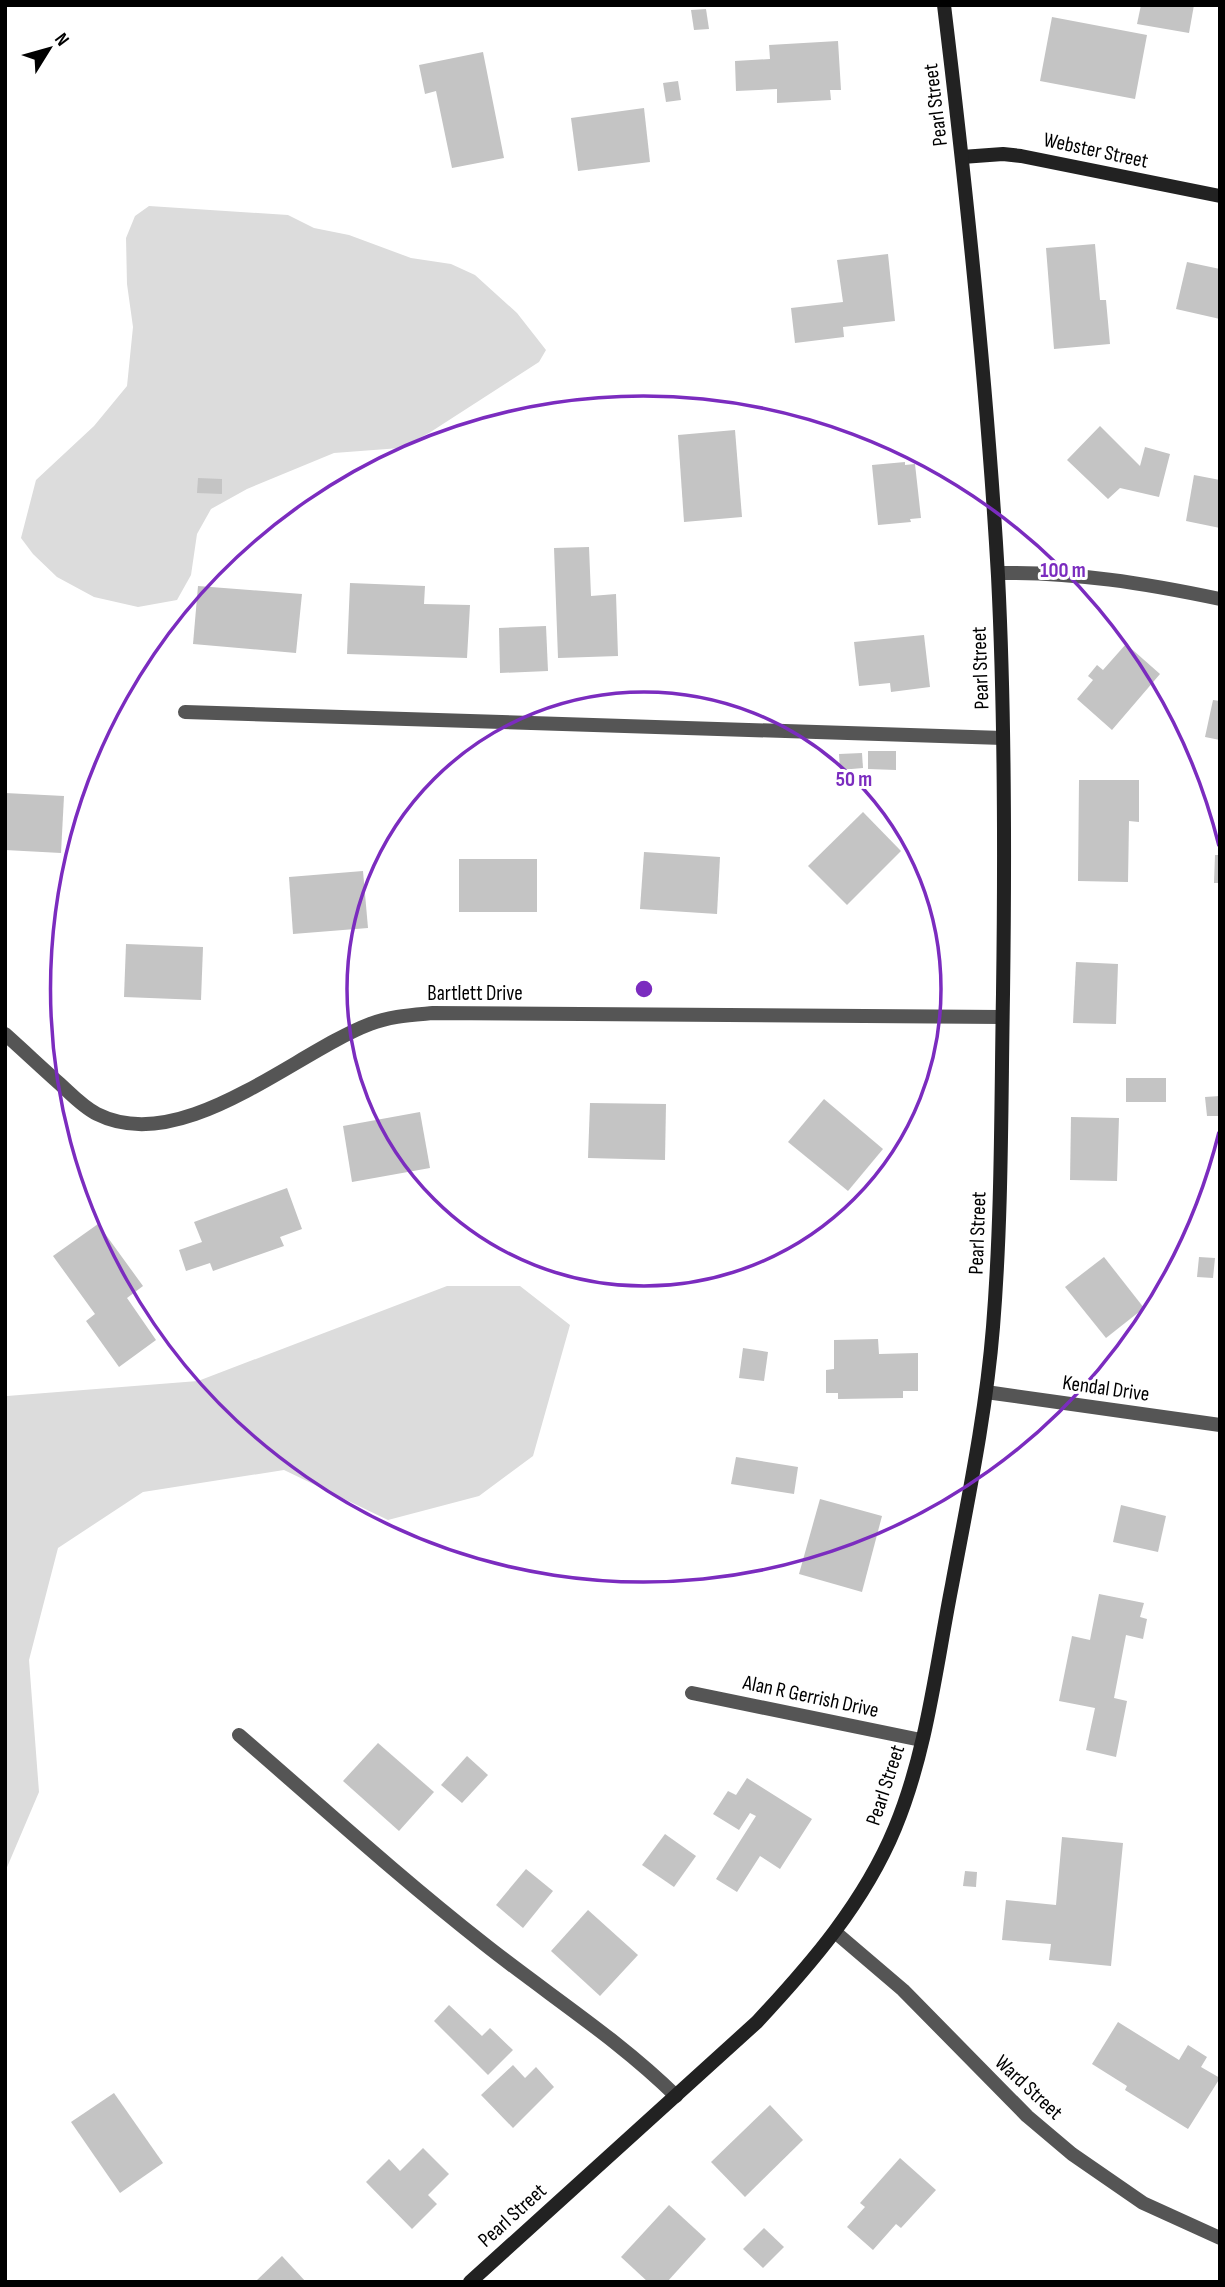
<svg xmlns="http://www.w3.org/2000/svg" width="1225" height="2287" viewBox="0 0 1225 2287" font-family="'Sofia Sans Condensed',sans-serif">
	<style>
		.green { fill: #dcdcdc }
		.building { fill: #c4c4c4 }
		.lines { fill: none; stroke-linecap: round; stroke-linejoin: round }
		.lane { stroke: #555; stroke-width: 14 }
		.street { stroke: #555; stroke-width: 14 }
		.secondary { stroke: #222; stroke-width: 14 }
		.ring { fill: none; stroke: #7b2cbf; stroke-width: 3.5 }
		.labels { text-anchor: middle; stroke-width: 6; stroke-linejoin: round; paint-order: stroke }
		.street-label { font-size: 21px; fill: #000; stroke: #fff }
		.centre { fill: #7b2cbf; stroke: #fff; stroke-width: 3.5 }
		.ring-label { font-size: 21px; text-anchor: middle; font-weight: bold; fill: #7b2cbf; stroke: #fff; stroke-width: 6; stroke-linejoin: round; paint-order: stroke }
	</style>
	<rect width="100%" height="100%" fill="#fff"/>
	<g class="green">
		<path d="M149,206l139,9 26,13 35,7 62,23 40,6 24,11 42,38 29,37 -7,12 -110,71 -29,15 -66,5 -87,36 -36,20 -14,25 -6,41 -14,25 -39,7 -44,-10 -37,-20 -24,-23 -12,-16 15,-58 58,-54 33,-40 6,-59 -6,-43 -1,-46 9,-22z"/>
		<path d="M447,1286h73l50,39 -37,131 -54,40 -91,24 -104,-50 -141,22 -85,56 -29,112 10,132 -34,80v-478l2,2 191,-15z"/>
	</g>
	<g class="building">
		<path d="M1141,5h53l-5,28 -52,-9z"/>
		<path d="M706,9l3,20 -15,1 -3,-20z"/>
		<path d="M1052,17l95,18 -12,64 -95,-18z"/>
		<path d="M838,41l3,49h-11l1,10 -54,3v-14l-41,2 -1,-30 35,-2 -1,-14z"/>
		<path d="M483,52l21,106 -52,10 -16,-77 -11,3 -6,-29z"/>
		<path d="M678,81l3,19 -15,2 -3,-19z"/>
		<path d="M644,108l6,54 -72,9 -7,-53z"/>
		<path d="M1095,244l5,56h6l4,44 -56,5 -8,-101z"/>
		<path d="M888,254l7,67 -52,6 1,10 -49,6 -4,-35 52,-6 -6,-42z"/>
		<path d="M1187,262l33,7v50l-44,-10z"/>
		<path d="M1100,426l40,40 5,-19 25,7 -11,43 -39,-9 -12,11 -41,-39z"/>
		<path d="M735,430l7,87 -58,5 -6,-87z"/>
		<path d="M905,462v3l10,-1 6,54 -11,1 1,3 -33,3 -6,-60z"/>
		<path d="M1194,475l26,5v48l-34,-7z"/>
		<path d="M198,478l24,1v15l-25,-1z"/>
		<path d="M589,547l2,49 25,-2 2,62 -60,2 -4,-110z"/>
		<path d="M350,583l75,3 -1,18 46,1 -3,53 -120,-4z"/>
		<path d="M198,586l104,8 -6,59 -103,-9z"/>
		<path d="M546,626l2,45 -48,2 -1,-45z"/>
		<path d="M924,635l6,52 -39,5 -1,-9 -31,3 -5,-44z"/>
		<path d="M1126,644l34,30 -48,56 -35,-31 16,-19 -5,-4 9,-11 6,5z"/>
		<path d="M1213,700l7,1v39l-15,-3z"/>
		<path d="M868,751h28v19l-28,-1z"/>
		<path d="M862,753l1,15 -23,2 -1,-16z"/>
		<path d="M1079,780h60v42l-10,-1 -1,61 -50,-1z"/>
		<path d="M5,793l59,3 -3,57 -56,-3z"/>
		<path d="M863,812l38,39 -54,54 -39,-39z"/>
		<path d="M644,852l76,5 -3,57 -77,-5z"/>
		<path d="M1215,855h5v28h-6z"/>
		<rect x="459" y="859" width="78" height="53"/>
		<path d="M363,871l5,57 -75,6 -4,-57z"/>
		<path d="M126,944l77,3 -2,53 -77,-3z"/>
		<path d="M1076,962l42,2 -2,60 -43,-1z"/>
		<rect x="1126" y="1078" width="40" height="24"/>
		<path d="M1220,1096v20h-13l-2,-19z"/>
		<path d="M824,1099l59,50 -35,42 -60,-49z"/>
		<path d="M590,1103l76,1 -1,56 -77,-2z"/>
		<path d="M420,1112l10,56 -78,14 -9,-56z"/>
		<path d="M1071,1117l48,1 -2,63 -47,-1z"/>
		<path d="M287,1188l15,41 -22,8 4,9 -71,25 -3,-8 -24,8 -7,-21 23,-8 -8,-20z"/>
		<path d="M98,1224l45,62 -16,12 29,42 -37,27 -33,-46 9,-7 -42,-58z"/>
		<path d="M1104,1257l40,51 -38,30 -41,-51z"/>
		<path d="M1199,1257l16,1 -2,20 -16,-1z"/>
		<path d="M878,1339l1,15 39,-1v38h-15v7l-65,1v-6h-12v-23l8,-1v-29z"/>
		<path d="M743,1348l25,4 -4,29 -25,-3z"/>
		<path d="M736,1457l62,10 -4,27 -63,-10z"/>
		<path d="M820,1499l62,17 -20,76 -63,-18z"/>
		<path d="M1121,1505l45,11 -8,36 -45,-10z"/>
		<path d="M1099,1594l45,9 -4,14 7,2 -4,20 -17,-4 -12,63 13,3 -11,56 -30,-7 9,-42 -36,-7 13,-65 18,4z"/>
		<path d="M378,1743l56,49 -35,39 -56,-50z"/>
		<path d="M467,1756l21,19 -26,28 -21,-18z"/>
		<path d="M747,1778l65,41 -32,50 -20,-13 -23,36 -21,-13 40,-63 -6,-3 -11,17 -26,-16 15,-23 8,4z"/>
		<path d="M665,1834l31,22 -22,31 -32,-22z"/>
		<path d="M1062,1837l61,6 -12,123 -62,-6 2,-16 -49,-4 4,-40 50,5z"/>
		<path d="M526,1869l27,22 -30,37 -27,-23z"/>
		<path d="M965,1871l12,1 -1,15 -13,-1z"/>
		<path d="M588,1910l50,45 -38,41 -49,-45z"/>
		<path d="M449,2005l33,31 8,-8 23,22 -25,25 -54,-54z"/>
		<path d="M1118,2022l61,38 9,-15 19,12 -6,10 19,11 -32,51 -63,-39 2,-4 -35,-22z"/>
		<path d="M513,2065l12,13 11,-11 18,20 -41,41 -32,-33z"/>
		<path d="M114,2093l49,70 -43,30 -49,-71z"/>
		<path d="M770,2105l33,35 -58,57 -34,-35z"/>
		<path d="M423,2148l26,26 -21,21 9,9 -25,25 -46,-47 23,-23 11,12z"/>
		<path d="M900,2158l36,32 -35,38 -5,-4 -23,26 -26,-23 18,-20 -5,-4z"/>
		<path d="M669,2205l37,34 -39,43h-19l-27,-25z"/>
		<path d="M764,2228l20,19 -21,21 -20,-19z"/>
		<path d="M282,2256l24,26h-51z"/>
	</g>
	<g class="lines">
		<g class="lane">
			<path d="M185,712l818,26"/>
			<path d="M239,1735c81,70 160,142 244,208 64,51 134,95 193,153"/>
		</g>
		<g class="street">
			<path d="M998,573c77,-1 146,10 222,26"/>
			<path d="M5,1034c19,17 37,34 55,50 12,11 23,23 37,30 85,43 197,-61 273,-90 20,-8 41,-9 63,-11l569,4"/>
			<path d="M986,1392l234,33"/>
			<path d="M692,1693l229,47"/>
			<path d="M835,1932l68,58 124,126 45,38 71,49 77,35"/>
		</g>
		<g class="secondary">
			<path d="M962,157l41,-3 18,2 199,40"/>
			<path d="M470,2282l287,-260c54,-58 107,-119 138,-194 32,-77 41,-162 57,-243 16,-86 34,-171 41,-258 9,-111 8,-222 10,-333 2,-140 2,-279 -5,-418 -11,-191 -31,-381 -54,-571"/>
		</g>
	</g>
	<g class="ring">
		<circle cx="644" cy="989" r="297"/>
		<path d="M1219 1132A593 593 0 1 1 1219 846"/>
	</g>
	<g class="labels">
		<g class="street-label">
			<text transform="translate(935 105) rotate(-97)" y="7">Pearl Street</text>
			<text transform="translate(1096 150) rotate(12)" y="7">Webster Street</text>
			<text transform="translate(980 668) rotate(-92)" y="7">Pearl Street</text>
			<text x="475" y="1000">Bartlett Drive</text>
			<text transform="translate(977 1233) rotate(-88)" y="7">Pearl Street</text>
			<text transform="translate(1106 1388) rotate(8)" y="7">Kendal Drive</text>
			<text transform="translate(811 1696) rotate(12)" y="7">Alan R Gerrish Drive</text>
			<text transform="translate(885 1785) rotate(-72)" y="7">Pearl Street</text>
			<text transform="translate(1029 2087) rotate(43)" y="7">Ward Street</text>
			<text transform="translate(512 2215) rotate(-42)" y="7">Pearl Street</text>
		</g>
	</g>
	<circle cx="644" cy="989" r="10" class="centre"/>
	<g class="ring-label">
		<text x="1063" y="577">100 m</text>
		<text x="854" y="786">50 m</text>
	</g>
	<rect width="1225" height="2287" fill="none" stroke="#000000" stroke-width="14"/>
	<g transform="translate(49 49) rotate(53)" stroke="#ffffff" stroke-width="5" paint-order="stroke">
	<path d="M0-5L12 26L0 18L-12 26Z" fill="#000000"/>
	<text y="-10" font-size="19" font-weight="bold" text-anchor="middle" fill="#000000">N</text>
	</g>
</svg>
